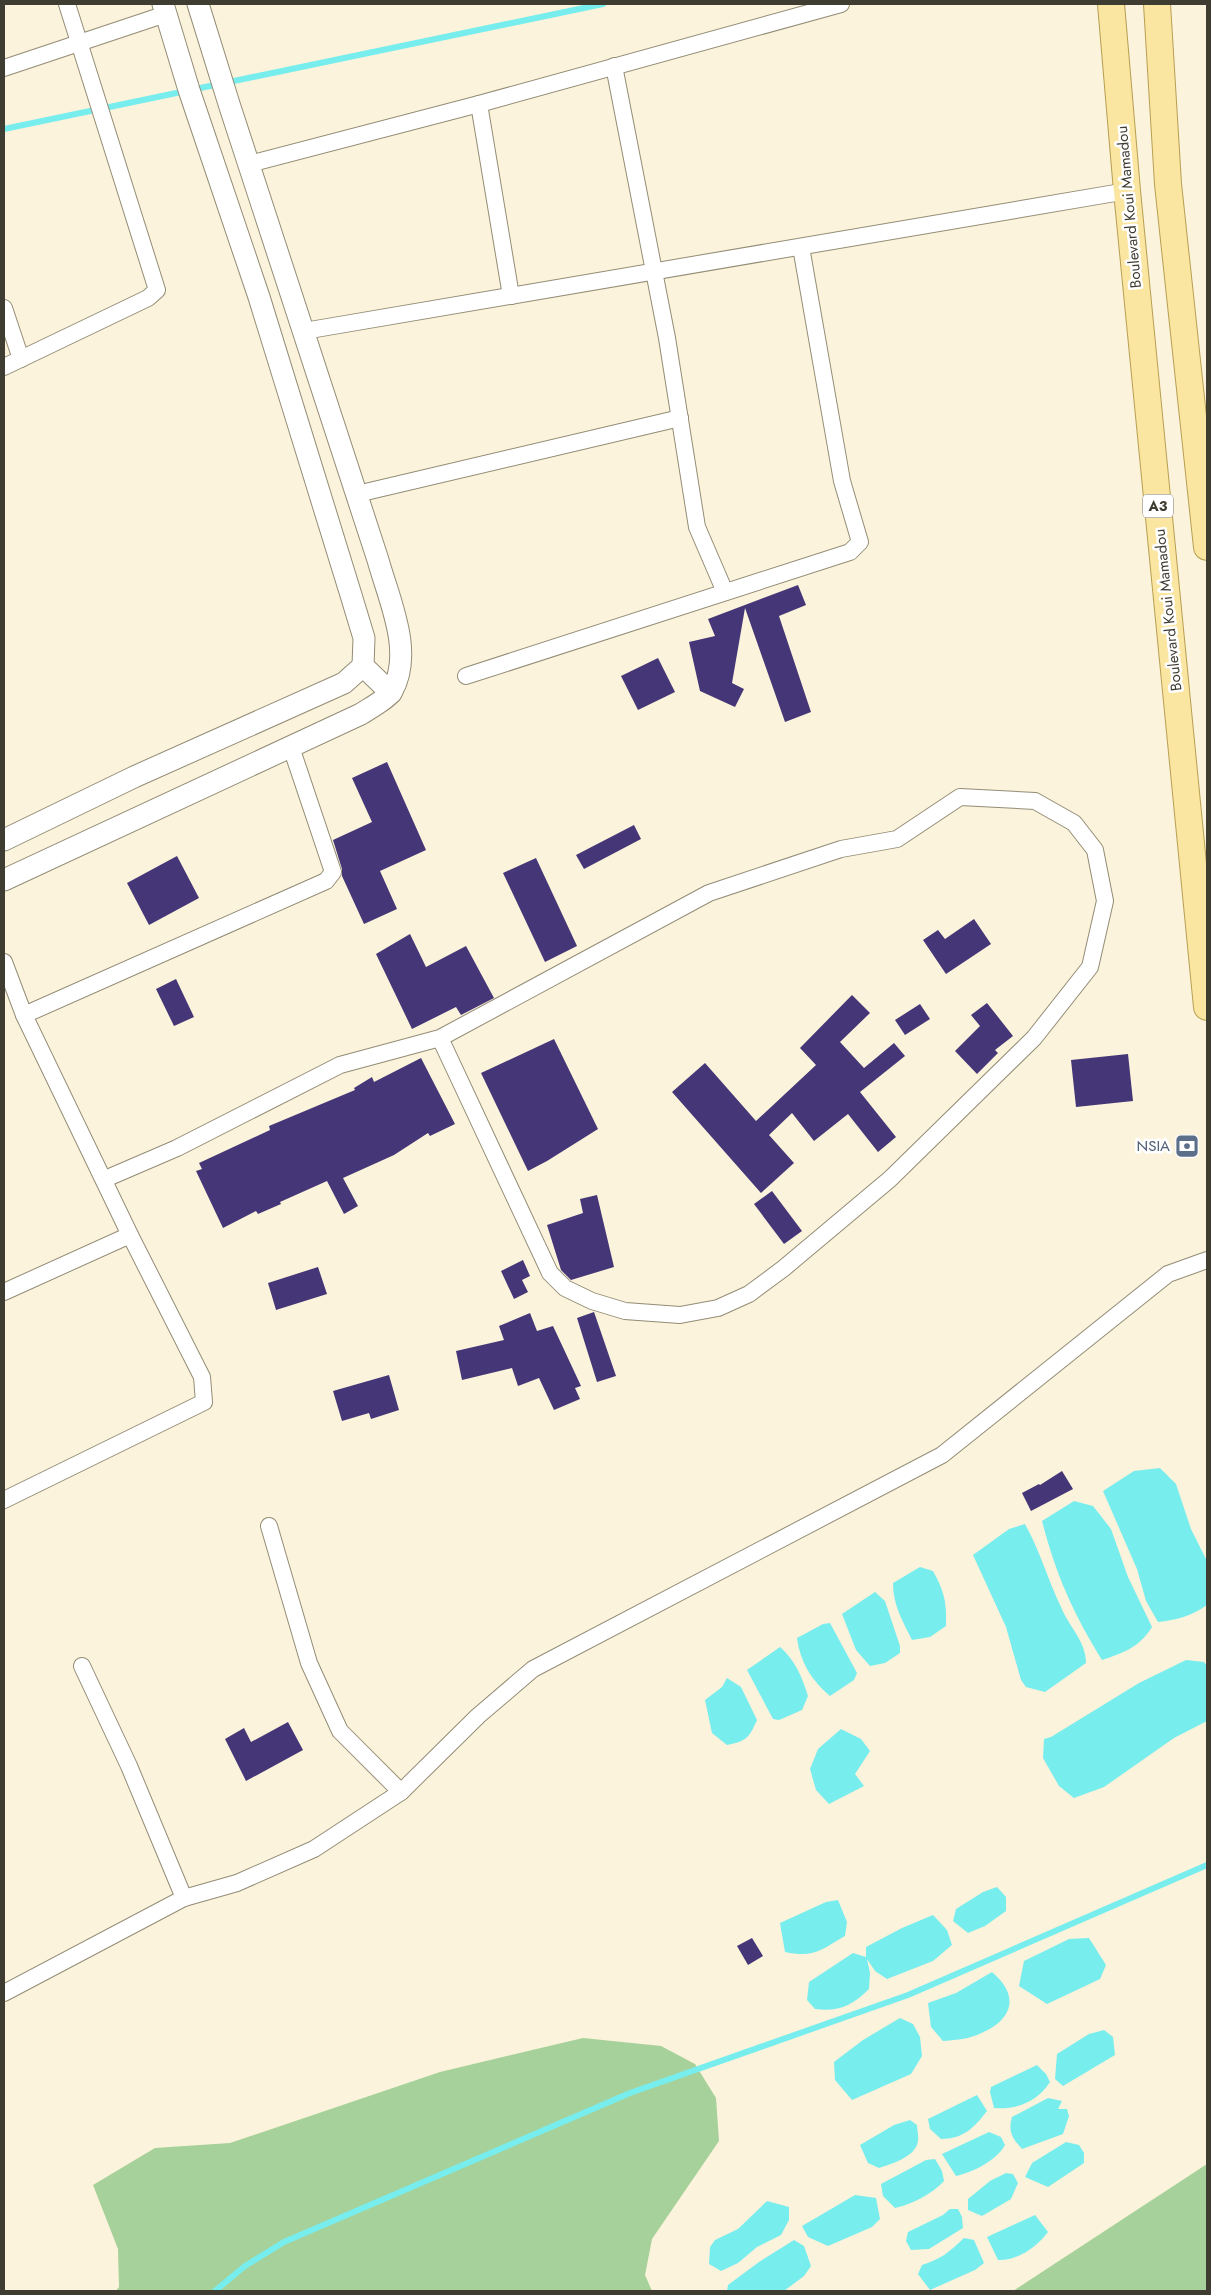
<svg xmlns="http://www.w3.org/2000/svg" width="1211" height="2295" viewBox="0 0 1211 2295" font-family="Jost,sans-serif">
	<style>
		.green { fill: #a6d19a }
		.water { fill: #78edee }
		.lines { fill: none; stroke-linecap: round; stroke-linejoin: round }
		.stream { stroke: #78edee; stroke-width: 6 }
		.building { fill: #443677 }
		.minor-casing { stroke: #938c76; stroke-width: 18 }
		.tertiary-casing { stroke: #938c76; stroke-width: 23 }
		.primary-casing { stroke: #b79f52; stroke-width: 28 }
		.minor { stroke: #fff; stroke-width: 16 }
		.tertiary { stroke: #fff; stroke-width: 21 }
		.primary { stroke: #fae5a1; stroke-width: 26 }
		.labels { text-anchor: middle; stroke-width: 5; stroke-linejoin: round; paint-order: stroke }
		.shield { fill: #fff; stroke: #797670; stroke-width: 1 }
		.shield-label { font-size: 14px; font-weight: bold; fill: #3f3c32 }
		.street-label { font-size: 15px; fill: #3f3c32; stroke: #fff }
		.service-label { font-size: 15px; fill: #4e5e75; stroke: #fff; text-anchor: end }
	</style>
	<rect width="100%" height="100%" fill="#fbf3db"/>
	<g class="green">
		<path d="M583,2038l78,8 34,18 21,34 3,43 -67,98 -7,36 7,16h-536l3,-4 -1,-38 -25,-64 62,-37 75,-5 210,-71z"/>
		<path d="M1207,2164v127h-194z"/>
	</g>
	<g class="water">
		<path d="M1160,1468l16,16 15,45 16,32v44c-15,11 -31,15 -49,17l-12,-21 -9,-32 -34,-78 31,-20z"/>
		<path d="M1074,1501l19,5 18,23 17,48 24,50c-12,20 -29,26 -50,33 -29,-47 -46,-85 -60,-139z"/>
		<path d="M1025,1524c15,27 23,56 36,83 8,20 25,34 25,56l-41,29 -19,-5 -5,-7 -15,-53 -33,-72 36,-26z"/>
		<path d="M920,1567l13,4c11,20 14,31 13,55l-16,11 -18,3c-10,-20 -19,-35 -19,-57z"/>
		<path d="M875,1592l10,9 15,45v7l-15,10 -15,3 -14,-16 -14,-36z"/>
		<path d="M830,1623l27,50 -3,7 -24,16c-18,-15 -30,-34 -33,-58l26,-14z"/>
		<path d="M780,1647c15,13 22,30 28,49l-6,14 -23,10 -6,-1 -26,-49z"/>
		<path d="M1186,1660l18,2 3,4v55l-33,17 -70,49 -30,11 -15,-12 -16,-28 1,-19 7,-2 88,-54z"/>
		<path d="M727,1678l14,9 16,33c-8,18 -10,21 -30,25l-15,-12 -7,-33 17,-13z"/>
		<path d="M841,1729l20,10 9,12 -15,23 9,12 -35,18 -13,-14 -6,-21 8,-20z"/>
		<path d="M997,1887l9,10v14l-21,15 -17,7 -15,-12 3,-12 27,-17z"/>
		<path d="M838,1900l9,22 -2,14c-24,14 -31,22 -60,16l-5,-29 46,-21z"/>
		<path d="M933,1915l14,15 5,15 -19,16 -46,18 -12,-8 -8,-12 3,14 -1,16c-17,17 -31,23 -54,20l-8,-9 2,-18 44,-29 13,4v-10l36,-19z"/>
		<path d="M1089,1938l17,27 -6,14 -53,25 -28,-18 5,-25 45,-22z"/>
		<path d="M992,1972c34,29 14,54 -21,65 -9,3 -19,3 -28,4l-12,-14 -3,-24 28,-10z"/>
		<path d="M900,2018l13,6 7,13 2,19 -11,18 -59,26 -17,-20 -1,-18 29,-22z"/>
		<path d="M1104,2030l9,7 2,18 -52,31 -8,-7 2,-25 32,-20z"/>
		<path d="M1037,2065l9,9 4,8c-13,20 -34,28 -56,26l-4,-16 1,-5z"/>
		<path d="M977,2095l10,16c-13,17 -24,28 -46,28l-11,-10 -2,-10z"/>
		<path d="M1048,2098l14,3 -4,8h9l2,7 -6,18 -41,15c-10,-11 -14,-18 -10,-32z"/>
		<path d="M910,2120l7,5c0,5 2,11 1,16 -2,16 -27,23 -39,27l-11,-5 -8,-18 34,-20z"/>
		<path d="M989,2132l12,5 4,8c-9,16 -32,27 -49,31l-14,-22z"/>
		<path d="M1066,2142l13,3 5,8v10l-36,24 -23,-10 7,-14z"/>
		<path d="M935,2159l7,12 2,10c-12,13 -32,23 -49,27l-12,-12 -2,-12 45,-24z"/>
		<path d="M1006,2173l7,1 5,9 -7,16 -29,17 -14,-6v-11l22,-18z"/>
		<path d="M855,2195l21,3 4,21 -8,8 -44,19 -20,-9 -6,-11z"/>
		<path d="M767,2201l22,6v13l-8,15 -24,12 -19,16 -17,8 -12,-7 1,-17 5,-7 23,-11z"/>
		<path d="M950,2209h8l4,8 1,11 -34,21 -18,1 -5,-9 2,-9 35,-17z"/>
		<path d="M1035,2215l13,17c-11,15 -31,29 -50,28l-11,-23z"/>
		<path d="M964,2238l10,2 10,23 -9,7 -45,20 -12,-16 4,-9c21,-7 27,-13 42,-27z"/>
		<path d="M794,2240l10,6 7,20 -7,10 -20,15h-57l1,-6 31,-23z"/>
	</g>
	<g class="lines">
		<g class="stream">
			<path d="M4,129l599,-125"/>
			<path d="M215,2291l30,-25 39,-24 346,-149 278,-98 299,-130"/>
		</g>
	</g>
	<g class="building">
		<path d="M798,585l8,20 -27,11 32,96 -26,10 -40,-114 -13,75 12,6 -9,18 -35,-16 -11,-49 26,-6 -7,-17z"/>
		<path d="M658,658l17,34 -37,18 -17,-34z"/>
		<path d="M387,762l39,88 -46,21 17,38 -33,15 -22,-48v-7l-9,-29 39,-18 -20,-44z"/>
		<path d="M634,825l7,14 -57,30 -8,-14z"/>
		<path d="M177,856l22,42 -50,27 -22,-42z"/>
		<path d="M536,858l41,88 -32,16 -42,-89z"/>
		<path d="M974,919l17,25 -45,30 -23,-34 15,-10 7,9z"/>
		<path d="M410,934l16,33 40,-21 28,52 -33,17 -5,-8 -44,22 -36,-75z"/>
		<path d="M176,979l18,38 -20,9 -18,-37z"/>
		<path d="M852,995l18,18 -30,29 24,26 30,-25 11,13 -45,36 36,45 -18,15 -30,-38 -34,27 -22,-28 -23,22 25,28 -33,30 -89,-101 33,-29 51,58 60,-56 -16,-17z"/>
		<path d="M987,1003l26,33 -18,14 3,3 -21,21 -22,-23 25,-25 -9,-11z"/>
		<path d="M920,1004l10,15 -25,16 -10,-15z"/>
		<path d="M554,1039l44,90 -51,32 -19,10 -47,-98z"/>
		<path d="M1128,1054l5,47 -57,6 -5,-47z"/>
		<path d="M421,1058l34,66 -25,12 -2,-3 -34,22 -51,23 15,28 -14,8 -17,-33 -47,21 1,2 -23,10 -2,-3 -33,17 -27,-57 6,-2 -3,-6 71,-33 -1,-4 86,-36 -1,-2 18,-11 2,5z"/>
		<path d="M772,1191l30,40 -18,13 -30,-40z"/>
		<path d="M597,1195l17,72 -43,13 -10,-10 -14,-45 36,-12 -3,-14z"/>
		<path d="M523,1260l7,16 -8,4 6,12 -14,7 -13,-28z"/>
		<path d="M318,1267l9,27 -51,16 -8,-27z"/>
		<path d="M594,1312l22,64 -19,6 -20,-64z"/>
		<path d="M530,1313l7,18 16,-5 28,60 -6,2 5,11 -26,11 -15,-32 -21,8 -6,-18 -50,12 -6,-29 48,-11 -5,-14z"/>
		<path d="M389,1375l10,35 -28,9 -2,-6 -27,8 -9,-30z"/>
		<path d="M1062,1471l11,18 -42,22 -9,-18 17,-9 1,1z"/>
		<path d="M288,1722l15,28 -57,31 -21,-42 19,-11 7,14z"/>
		<path d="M752,1938l11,18 -15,9 -11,-19z"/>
	</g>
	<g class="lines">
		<g class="minor-casing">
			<g id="minor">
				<path d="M614,66l53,272 30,189 28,65"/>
				<path d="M4,68l162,-54"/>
				<path d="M249,164l230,-60"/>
				<path d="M511,296l-32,-192 362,-100"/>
				<path d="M4,308l17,51"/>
				<path d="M304,331l823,-140"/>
				<path d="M4,367l144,-69 9,-8 -90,-286"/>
				<path d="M357,494l323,-76"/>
				<path d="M466,676l384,-124 10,-10 -18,-61 -41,-234"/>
				<path d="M4,962l20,53 106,220 -126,57"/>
				<path d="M24,1015l302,-134 7,-9 -42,-125"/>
				<path d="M105,1179l72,-31 163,-83 100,-27 269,-145 132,-44 56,-10 63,-42 75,4 39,22 21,27 10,51 -15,66 -56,71 -144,141 -106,89 -35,26 -31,14 -38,7 -55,-4 -33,-10 -27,-13 -15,-15 -110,-235"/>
				<path d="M4,1500l200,-98 -2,-25 -72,-142"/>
				<path d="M269,1526l40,137 31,68 61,61"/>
				<path d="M82,1666l47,100 55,132"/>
				<path d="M4,1993l180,-95 53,-15 77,-34 87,-57 77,-76 55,-47 409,-214 226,-181 39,-14"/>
			</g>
		</g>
		<g class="tertiary-casing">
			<g id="tertiary">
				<path d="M363,666l28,27"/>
				<path d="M4,840l130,-63 210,-94 19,-17 1,-28 -13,-43 -92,-298 -70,-207 -26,-86"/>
				<path d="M4,880l357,-166c9,-6 25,-14 31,-23 22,-39 -3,-91 -14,-131l-148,-453 -32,-103"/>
			</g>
		</g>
		<g class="primary-casing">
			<g id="primary">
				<path d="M1111,4l16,187 80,816"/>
				<path d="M1157,4l11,180 39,363"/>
			</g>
		</g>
		<use href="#minor" class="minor"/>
		<use href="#tertiary" class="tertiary"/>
		<use href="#primary" class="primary"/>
	</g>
	<defs>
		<g id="bank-square" transform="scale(1.25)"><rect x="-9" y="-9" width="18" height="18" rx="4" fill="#5c6f8a" stroke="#fff"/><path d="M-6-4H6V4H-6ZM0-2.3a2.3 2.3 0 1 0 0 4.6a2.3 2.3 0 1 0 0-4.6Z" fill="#fff"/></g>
	</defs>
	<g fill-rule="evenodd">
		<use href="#bank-square" x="1187" y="1146"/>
	</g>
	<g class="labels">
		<rect class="shield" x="1143" y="494.5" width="30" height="23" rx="4"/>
		<g class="shield-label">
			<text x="1158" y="511">A3</text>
		</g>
		<g class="street-label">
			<text transform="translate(1129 207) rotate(-95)" y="5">Boulevard Koui Mamadou</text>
			<text transform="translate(1168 610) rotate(-96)" y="5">Boulevard Koui Mamadou</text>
		</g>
		<g class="service-label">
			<text x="1170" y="1151">NSIA</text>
		</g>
	</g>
	<rect width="1211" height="2295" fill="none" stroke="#3f3c32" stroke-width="10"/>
</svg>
